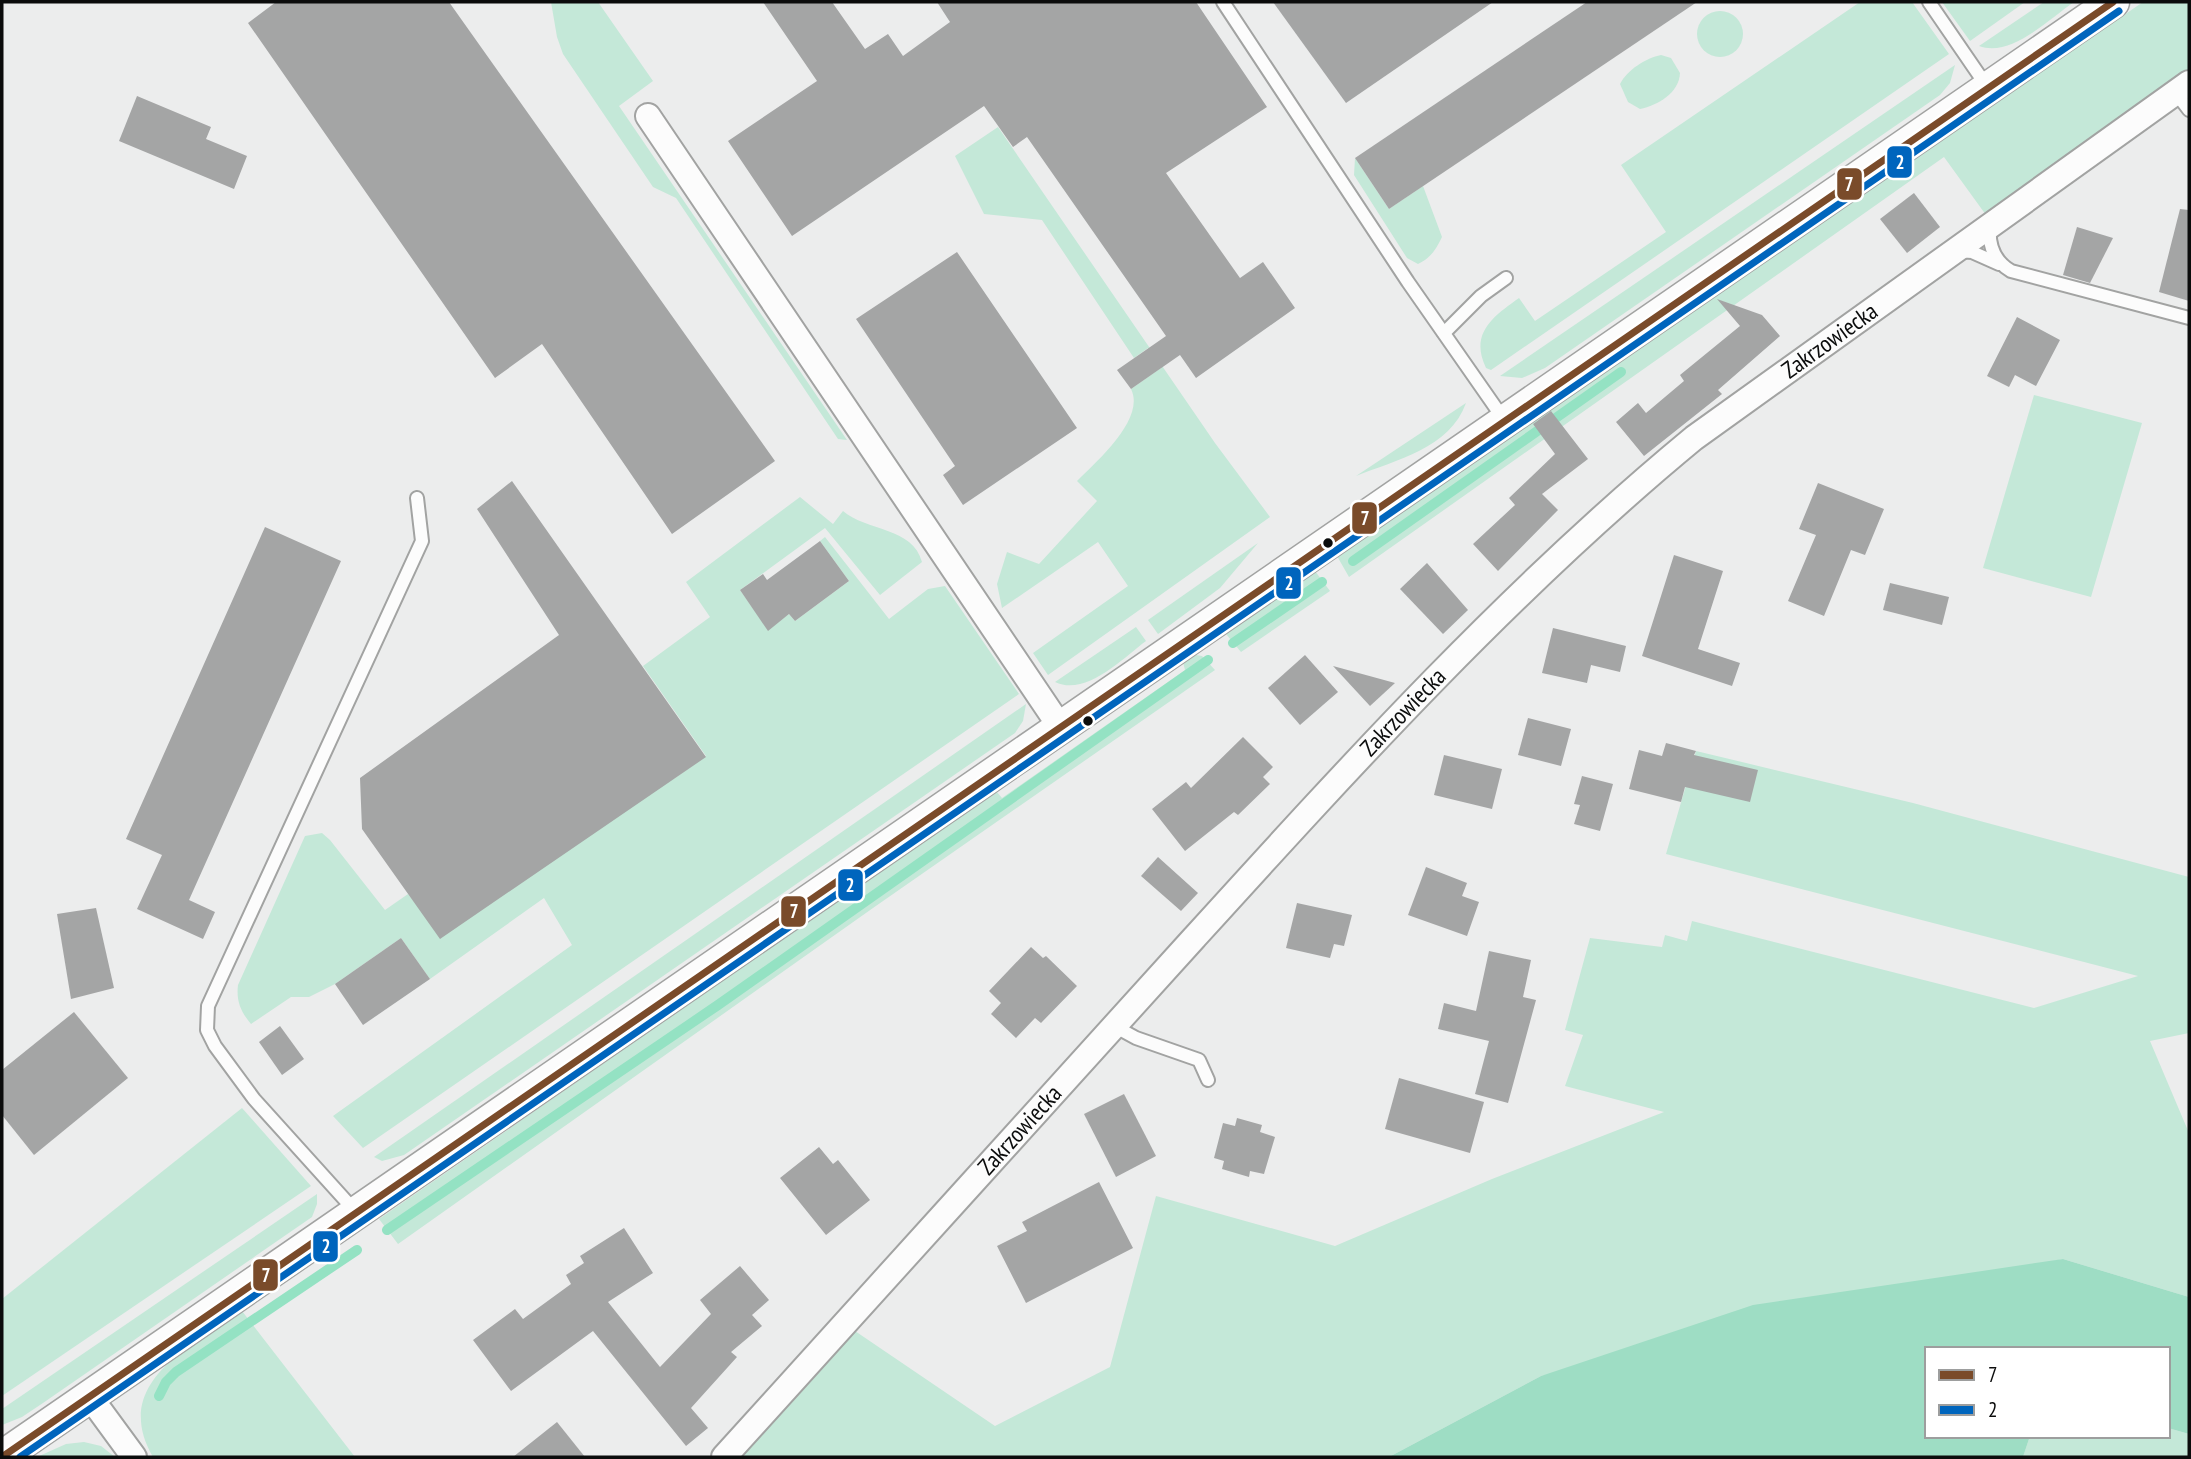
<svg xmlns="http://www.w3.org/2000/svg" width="2191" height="1459" viewBox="0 0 2191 1459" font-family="'PT Sans Narrow',sans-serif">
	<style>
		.green { fill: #c4e8d8 }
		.forest { fill: #9eddc4 }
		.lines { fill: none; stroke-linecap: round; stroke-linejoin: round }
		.stream { stroke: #94e2c3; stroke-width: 10 }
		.building { fill: #a4a5a5 }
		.service-casing { stroke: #a2a3a2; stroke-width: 16 }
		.minor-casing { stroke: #a2a3a2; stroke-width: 28 }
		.tertiary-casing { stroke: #a2a3a2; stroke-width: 35 }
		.service { stroke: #fcfcfc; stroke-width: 12 }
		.minor { stroke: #fcfcfc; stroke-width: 24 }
		.tertiary { stroke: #fcfcfc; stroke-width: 32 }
		.bus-1-casing { stroke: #fff; stroke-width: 12 }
		.bus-2-casing { stroke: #fff; stroke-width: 12 }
		.bus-1 { stroke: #7a4b2a; stroke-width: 7 }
		.bus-2 { stroke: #0065bd; stroke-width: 7 }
		.bus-dot { fill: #0b0c0c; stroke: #fff; stroke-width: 2.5 }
		.labels { text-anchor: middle; stroke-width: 5; stroke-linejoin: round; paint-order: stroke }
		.street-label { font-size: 24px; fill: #0b0c0c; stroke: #fff }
		.line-badge { stroke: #fff; stroke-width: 2.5 }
		.badge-label { font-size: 19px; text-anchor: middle; font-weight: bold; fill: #fff }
	</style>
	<rect width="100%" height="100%" fill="#eceded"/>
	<g class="green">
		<path d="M551,2h47l55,79 -34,25 228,334 -9,-1 -162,-241 -23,-11 -90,-133 -6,-17z"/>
		<path d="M1860,2h52l37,52 -458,316 -5,-2c-17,-35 8,-52 33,-70l16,23 131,-89 -45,-67z"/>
		<path d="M1942,2h83l-55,39z"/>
		<path d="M2044,2h30c-25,17 -63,56 -95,44z"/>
		<path d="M2143,2h46v68l-203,145 -42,-58 -595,420 -12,-21z"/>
		<circle cx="1720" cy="34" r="23"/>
		<path d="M1661,55l10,3 9,15c-1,20 -22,32 -40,36l-12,-7 -8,-18c7,-14 26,-26 41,-29z"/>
		<path d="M1955,65l-5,18 -10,12 -395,273 -23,10 -22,-2z"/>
		<path d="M998,127l217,316 55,74 -222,158 -15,-22 95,-67 -30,-44 -96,66 -5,-24 10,-32 32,12 58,-63 -20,-20c19,-19 69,-62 54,-92l30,-21 -13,-20 -14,10 -92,-138 -58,-6 -29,-58z"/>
		<path d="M1355,158l34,51 34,-23 19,51c-6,12 -11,21 -24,27l-11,-6 -53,-83z"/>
		<path d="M2034,395l108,28 -51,174 -108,-29z"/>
		<path d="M1466,403c-16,45 -70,57 -110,73z"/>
		<path d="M800,497l33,27 10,-13c23,20 70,16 79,51l-42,33 -55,-67 -85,62 28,40 21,-16 6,7 54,-40 -29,-40 5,-4 64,82 39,-30 17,-3 74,108 -656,454 -30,-32 239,-171 -28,-47 -114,81 -29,-41 -66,46 -26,13h-18l-40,27c-10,-12 -15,-23 -13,-39l67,-149 17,-3 8,7 55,70 23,-16 8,10 259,-126 31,-22 -63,-90 67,-49 -24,-35z"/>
		<path d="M1258,543l-38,45 -62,46 -10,-14z"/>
		<path d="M1315,571l15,20 -89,61 -15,-18z"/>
		<path d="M1136,627l10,14c-23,17 -60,56 -91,41z"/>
		<path d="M1196,655l6,1 13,14 -342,238 -475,336 -19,-25 617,-428 6,7 183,-128 -2,-8z"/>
		<path d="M1026,704l-3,17 -8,12 -611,422 -22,6 -8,-4z"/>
		<path d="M1696,751l217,52 276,74v156l-39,8 39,92v164l-126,-38 -522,117 -152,81h-651l117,-126 140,95 115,-59 46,-171 179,50 157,-67 172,-67 -99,-26 18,-51 -18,-5 25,-92 72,9 3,-12 22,6 5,-20 342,87 104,-32 -472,-122z"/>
		<path d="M242,1108l69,78 -309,210v-97z"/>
		<path d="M317,1194v10l-5,13 -269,186 -21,14 -20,8v-16z"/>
		<path d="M242,1311l113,146h-202c-43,-74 38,-111 89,-146z"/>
		<path d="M2168,1428l21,6v23h-166l7,-21h138z"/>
		<path d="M84,1442l17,4 14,11h-78l29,-13z"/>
	</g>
	<path class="forest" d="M2063,1259l126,38v137l-21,-6v-79h-241v87h103l-7,21h-634l152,-81 212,-71z"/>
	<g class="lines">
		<g class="stream">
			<path d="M1353,561l268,-189"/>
			<path d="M1233,643l89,-61"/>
			<path d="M387,1230l331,-225 490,-345"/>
			<path d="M159,1396l7,-14 10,-10 181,-122"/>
		</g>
	</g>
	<g class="building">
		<path d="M276,2h173l326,459 -103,73 -130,-190 -47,34 -247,-355z"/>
		<path d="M763,2h69l33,47 23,-15 15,22 47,-34 -13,-20h259l71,105 -101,66 74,105 23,-16 32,46 -99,70 -16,-23 -49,34 -14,-19 49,-34 -139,-199 -14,10 -29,-41 -192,130 -64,-95 89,-60z"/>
		<path d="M1273,2h220l-147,101z"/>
		<path d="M1587,2h110l-308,207 -34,-51z"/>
		<path d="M137,96l74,31 -5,12 41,17 -13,33 -115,-48z"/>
		<path d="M1914,193l26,34 -33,26 -27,-34z"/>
		<path d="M2180,209l9,1v91l-30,-9z"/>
		<path d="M2077,227l36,11 -23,45 -27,-8z"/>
		<path d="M957,252l120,176 -114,77 -20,-30 12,-9 -99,-147z"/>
		<path d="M1717,299l45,16 18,21 -62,54 4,4 -78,62 -28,-34 22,-19 8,10 38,-32 -4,-6 60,-49z"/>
		<path d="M2017,317l43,23 -24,46 -21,-11 -6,12 -22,-11z"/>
		<path d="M1551,411l37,48 -46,35 16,16 -60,61 -25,-27 42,-39 -6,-7 46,-44 -22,-30z"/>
		<path d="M512,481l194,276 -266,182 -78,-110 -2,-51 199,-143 -82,-126z"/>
		<path d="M1818,483l66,26 -19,46 -14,-5 -27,66 -36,-15 28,-66 -17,-6z"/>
		<path d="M265,527l76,34 -152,339 26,12 -12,27 -66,-30 25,-54 -36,-16z"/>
		<path d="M820,541l29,40 -54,40 -6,-7 -21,17 -28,-41 23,-16 4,6z"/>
		<path d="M1674,555l49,16 -25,78 42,14 -8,23 -90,-30z"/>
		<path d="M1427,563l41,47 -25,24 -43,-45z"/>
		<path d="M1890,583l59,14 -7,28 -59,-15z"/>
		<path d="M1553,628l73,18 -6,26 -29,-7 -4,18 -45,-10z"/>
		<path d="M1305,655l33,37 -38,33 -32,-37z"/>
		<path d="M1333,666l62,17 -25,23z"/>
		<path d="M1528,718l43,11 -10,37 -43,-11z"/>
		<path d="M1243,737l30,30 -10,10 7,7 -32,31 -4,-3 -49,39 -33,-42 34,-27 5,6z"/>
		<path d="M1666,743l30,8 -2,4 64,15 -8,32 -65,-15 -4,15 -52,-13 10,-39 23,6z"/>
		<path d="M1444,755l58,14 -10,40 -58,-14z"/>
		<path d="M1582,776l31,8 -13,47 -26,-7 6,-19 -6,-1z"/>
		<path d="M1158,857l40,36 -17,18 -40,-35z"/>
		<path d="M1426,867l41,16 -5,13 17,6 -12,34 -59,-21z"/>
		<path d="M1297,903l55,12 -8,31 -10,-2 -4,14 -44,-10z"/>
		<path d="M96,908l18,80 -43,11 -14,-85z"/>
		<path d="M401,938l29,41 -67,46 -28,-41z"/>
		<path d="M1031,947l12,11 3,-2 31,30 -36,37 -6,-5 -19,20 -25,-24 10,-11 -12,-12z"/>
		<path d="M1489,951l42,9 -8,37 13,3 -28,103 -33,-9 14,-53 -51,-12 6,-26 32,8z"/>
		<path d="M74,1012l54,66 -94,77 -32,-40v-45z"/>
		<path d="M280,1026l24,33 -22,16 -23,-33z"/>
		<path d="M1399,1078l85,24 -14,51 -85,-24z"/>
		<path d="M1124,1094l32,62 -40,21 -32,-63z"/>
		<path d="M1237,1118l25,7 -2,7 15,5 -11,37 -14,-3 -1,6 -27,-8 2,-8 -10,-3 9,-35 12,3z"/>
		<path d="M819,1147l14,17 5,-4 32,40 -44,35 -46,-57z"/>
		<path d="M1099,1182l34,66 -107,55 -29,-57 30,-15 -5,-9z"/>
		<path d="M624,1228l29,45 -45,29 52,65 51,-53 -11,-14 40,-34 29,34 -17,15 10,11 -31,26 6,5 -46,51 17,20 -22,18 -93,-115 -82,60 -38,-51 42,-31 8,10 48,-35 -5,-9 18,-12 -4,-7z"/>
		<path d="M557,1422l28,35h-72z"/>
	</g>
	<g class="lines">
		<g class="service-casing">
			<g id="service">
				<path d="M1223,2l185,280 97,139"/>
				<path d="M1929,2l59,86"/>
				<path d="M2176,93l13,17"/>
				<path d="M1990,226c-2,20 4,35 21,45l178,47"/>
				<path d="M1957,251l15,1 27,12"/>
				<path d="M1444,333l37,-37 25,-18"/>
				<path d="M1114,1026l22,12 63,22 9,20"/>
				<path d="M356,1212l-102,-113 -39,-53 -8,-16 1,-24 214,-465 -5,-43"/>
			</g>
		</g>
		<g class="minor-casing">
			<g id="minor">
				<path d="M648,116l413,612"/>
				<path d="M90,1397l44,60"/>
				<path id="s1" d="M724,1457c157,-173 313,-346 470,-519 159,-175 317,-349 500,-500l495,-355"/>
			</g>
		</g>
		<g class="tertiary-casing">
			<path id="tertiary" d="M2,1457l2111,-1455"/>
		</g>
		<use href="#service" class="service"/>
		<use href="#minor" class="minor"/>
		<use href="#tertiary" class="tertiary"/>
		<g class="bus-1-casing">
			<path id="bus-1" d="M2,1457l2111,-1455"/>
		</g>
		<g class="bus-2-casing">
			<path id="bus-2" d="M20,1457l2099,-1446"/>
		</g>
		<use href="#bus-1" class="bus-1"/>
		<use href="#bus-2" class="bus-2"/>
	</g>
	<g class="bus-dot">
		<circle cx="1328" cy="543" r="6"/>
		<circle cx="1088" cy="721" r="6"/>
	</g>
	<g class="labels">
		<g class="street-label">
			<text dy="8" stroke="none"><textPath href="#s1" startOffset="1575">Zakrzowiecka</textPath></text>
			<text dy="8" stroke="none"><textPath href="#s1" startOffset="1008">Zakrzowiecka</textPath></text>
			<text dy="8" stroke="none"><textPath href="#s1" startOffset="441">Zakrzowiecka</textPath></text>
		</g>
	</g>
	<g class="line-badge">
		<rect x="1886" y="145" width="27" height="34" rx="7" fill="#0065bd"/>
		<rect x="1836" y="167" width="27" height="34" rx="7" fill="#7a4b2a"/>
		<rect x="1351" y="501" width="27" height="34" rx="7" fill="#7a4b2a"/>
		<rect x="1275" y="566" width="27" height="34" rx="7" fill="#0065bd"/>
		<rect x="837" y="868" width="27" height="34" rx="7" fill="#0065bd"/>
		<rect x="780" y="895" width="27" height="33" rx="7" fill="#7a4b2a"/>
		<rect x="312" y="1230" width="27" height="33" rx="7" fill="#0065bd"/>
		<rect x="252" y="1258" width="27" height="34" rx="7" fill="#7a4b2a"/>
	</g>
	<g class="badge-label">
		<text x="1900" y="169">2</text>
		<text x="1849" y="191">7</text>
		<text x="1365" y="525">7</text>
		<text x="1289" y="590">2</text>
		<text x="850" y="892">2</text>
		<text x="794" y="918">7</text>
		<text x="326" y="1253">2</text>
		<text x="266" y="1282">7</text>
	</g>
	<rect width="2191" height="1459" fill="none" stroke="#0b0c0c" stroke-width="7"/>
	<rect x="1925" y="1347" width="245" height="91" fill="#ffffff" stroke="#9d9e9e" stroke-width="2"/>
	<rect x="1939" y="1370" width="35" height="10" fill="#7a4b2a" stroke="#9d9e9e" stroke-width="2"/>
	<text x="1988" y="1382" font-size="21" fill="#0b0c0c">7</text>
	<rect x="1939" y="1405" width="35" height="10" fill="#0065bd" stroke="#9d9e9e" stroke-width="2"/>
	<text x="1988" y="1417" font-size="21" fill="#0b0c0c">2</text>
</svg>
